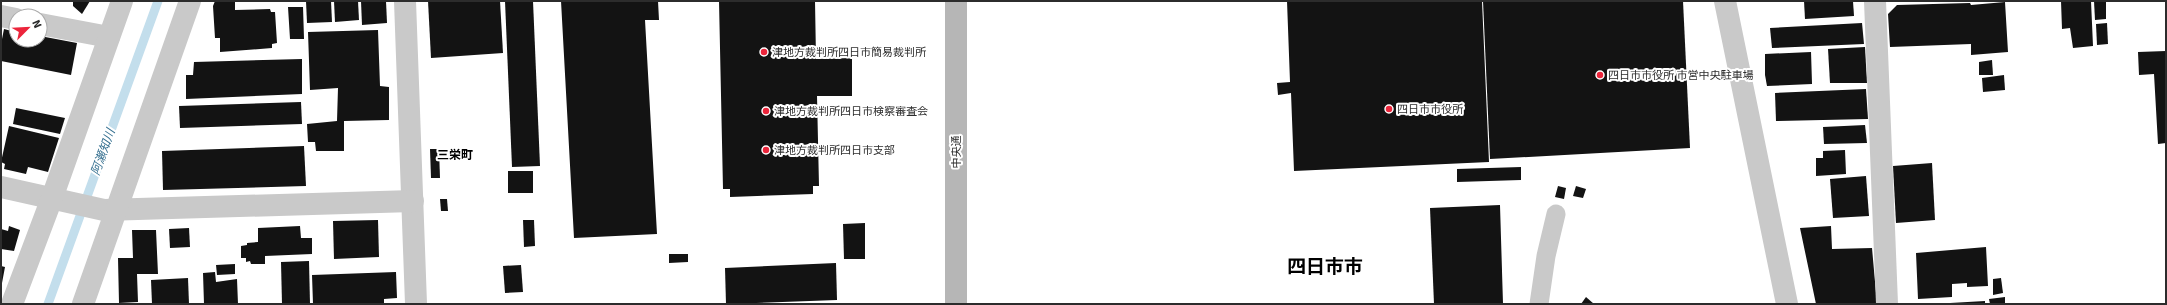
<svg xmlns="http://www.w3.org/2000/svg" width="2167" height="305" viewBox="0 0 2167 305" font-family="Signika,'Noto Sans JP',sans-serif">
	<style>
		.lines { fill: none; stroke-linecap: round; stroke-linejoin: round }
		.stream { stroke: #c3deec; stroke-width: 9 }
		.building { fill: #131313 }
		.lane { stroke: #c9c9c9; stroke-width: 19 }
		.street { stroke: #c9c9c9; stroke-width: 22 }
		.secondary { stroke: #b6b6b6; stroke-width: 22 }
		.poi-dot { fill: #ec253b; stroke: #fff; stroke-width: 1.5 }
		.labels { text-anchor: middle; stroke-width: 4; stroke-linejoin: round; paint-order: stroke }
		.poi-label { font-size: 11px; fill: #2c2c2c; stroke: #fff; text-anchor: start }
		.street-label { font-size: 11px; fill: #2c2c2c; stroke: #fff }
		.water-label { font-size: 12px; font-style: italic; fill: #377191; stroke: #fff }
		.neighbourhood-label { font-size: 12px; font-weight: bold; fill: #000; stroke: #fff }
		.town-label { font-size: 19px; font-weight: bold; fill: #000; stroke: #fff }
	</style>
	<rect width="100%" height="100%" fill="#fff"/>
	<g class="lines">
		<path class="stream" d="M48,304l110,-303"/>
	</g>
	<g class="building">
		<path d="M73,1h17l-8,13 -9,-8z"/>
		<path d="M215,1h20v9l35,-1 1,3h4l2,31 -5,1v4l-52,4v-14h-5l-2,-32z"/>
		<path d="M306,1h25l1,21 -25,1z"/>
		<path d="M334,1h24l1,19 -24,2z"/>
		<path d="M361,1h25l1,22 -25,2z"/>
		<path d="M428,1h72l3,52 -72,5z"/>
		<path d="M505,1h28l7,165 -28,1z"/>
		<path d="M561,1h97l1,19h-14l12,214 -83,4z"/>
		<path d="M719,1h96l1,58 36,-1v38h-35l2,90h-6v8l-83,3v-8h-7z"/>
		<path d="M1287,1h195l7,161 -195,9 -3,-78 -13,2 -1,-12 13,-1z"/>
		<path d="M1483,1h200l7,147 -200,11z"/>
		<path d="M1804,1h49l1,15 -49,3z"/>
		<path d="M2061,1h30l2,45 -20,2 -3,-20 -8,1z"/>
		<path d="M2094,1h12v18l-11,1z"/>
		<path d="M2005,2l3,50 -37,3v-11l-81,3 -2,-33 9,-9 73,-2 1,2z"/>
		<path d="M288,7h15l1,32h-14z"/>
		<path d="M1862,23l2,21 -92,4 -2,-20z"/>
		<path d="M2107,23l1,21 -11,1 -1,-21z"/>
		<path d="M4,29l12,3v8h24v-4l37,7 -6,32 -70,-14v-17z"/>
		<path d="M378,30l2,56 9,1v33l-45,1v30h-28l-1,-9h-7l-1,-18 30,-3 1,-33 -28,2 -2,-58z"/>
		<path d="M1865,47l2,36h-37l-2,-34z"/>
		<path d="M2166,51v92l-8,1 -4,-70 -15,1 -1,-23z"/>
		<path d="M1811,52l1,32 -45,2 -2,-11v-21z"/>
		<path d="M302,59v35l-116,5v-24h7l1,-13z"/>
		<path d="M1992,60l1,15h-14v-13z"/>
		<path d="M2004,75l1,15 -22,2 -1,-14z"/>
		<path d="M1866,89l2,30 -92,2 -1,-28z"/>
		<path d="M301,102l1,22 -122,4 -1,-22z"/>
		<path d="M16,108l49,10 -5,16 -47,-10z"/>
		<path d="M1865,125l2,18 -43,1 -1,-17z"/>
		<path d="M9,126l50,12 -11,34 -20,-5 -2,7 -22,-5 1,-5 -4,-2z"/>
		<path d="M304,146l2,40 -143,4 -1,-39z"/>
		<path d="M430,149h9l1,29h-9z"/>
		<path d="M1845,150l1,24 -30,2v-18h7v-7z"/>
		<path d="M1932,163l3,57 -39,3 -3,-57z"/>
		<path d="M1521,167v13l-64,2v-13z"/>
		<rect x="508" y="171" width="25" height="22"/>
		<path d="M1866,176l3,40 -36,2 -3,-39z"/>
		<path d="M1558,186l8,2 -2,11 -9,-2z"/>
		<path d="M1576,186l10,3 -3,9 -10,-2z"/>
		<path d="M440,199h7l1,12h-7z"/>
		<path d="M1500,205l3,99h-69l-4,-96z"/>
		<path d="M378,220l1,37 -45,2 -1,-38z"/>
		<path d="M523,220h11l1,26 -11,1z"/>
		<path d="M865,223v36h-21l-1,-35z"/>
		<path d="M9,226l11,4 -6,21 -13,-2v-20l7,2z"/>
		<path d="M300,226l1,12h11v16l-47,2v8h-14l-1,-3 -4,1v-4h-5v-12l6,-1v-2l11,-1v-14z"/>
		<path d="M1831,226l1,23 40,-1 5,56h-61l-16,-76z"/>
		<path d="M189,228l1,19 -20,1 -1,-19z"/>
		<path d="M132,230h24l2,44h-21l1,28 -19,1 -1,-45h15z"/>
		<path d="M1986,247l2,39 -21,1v-4l-15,1v13l-34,2 -2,-46z"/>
		<path d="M669,254h19v8l-19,1z"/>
		<path d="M309,261l1,43h-28l-1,-42z"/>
		<path d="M836,263l1,37 -111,4 -1,-36z"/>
		<path d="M235,264v10l-18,1 -1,-10z"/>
		<path d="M521,265l2,27 -18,1 -2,-27z"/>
		<path d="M1,266l4,1 -3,16h-1z"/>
		<path d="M215,272l1,10 21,-3 1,25h-34l-1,-31z"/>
		<path d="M396,272l1,26 -13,1v5h-71l-1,-29z"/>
		<path d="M188,278l1,26h-37l-1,-24z"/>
		<path d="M2001,278l2,15 -10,2v-16z"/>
		<path d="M1586,297l8,7h-13z"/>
		<path d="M2005,297v7h-15l-1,-5z"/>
		<path d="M1985,301v3h-35v-1z"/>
	</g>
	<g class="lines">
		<path class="lane" d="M1539,304l7,-48 10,-42"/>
		<g class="street">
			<path d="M405,1l11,303"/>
			<path d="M1725,1l62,303"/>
			<path d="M1875,1l12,303"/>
			<path d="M1,16l15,3"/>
			<path d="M40,24l69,13"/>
			<path d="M1,187l103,23 309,-9"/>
			<path d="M12,304l40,-106 70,-197"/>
			<path d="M83,304l107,-303"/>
		</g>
		<path class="secondary" d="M956,1v303"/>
	</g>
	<g class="poi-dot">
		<circle cx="764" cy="52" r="4"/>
		<circle cx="1600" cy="75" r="4"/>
		<circle cx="1389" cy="109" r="4"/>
		<circle cx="766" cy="111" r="4"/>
		<circle cx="766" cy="150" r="4"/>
	</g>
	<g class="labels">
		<g class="poi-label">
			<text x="772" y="56">津地方裁判所四日市簡易裁判所</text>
			<text x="1608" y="79">四日市市役所 市営中央駐車場</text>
			<text x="1397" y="113">四日市市役所</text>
			<text x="774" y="115">津地方裁判所四日市検察審査会</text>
			<text x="774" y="154">津地方裁判所四日市支部</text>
		</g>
		<g class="street-label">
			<text transform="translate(956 152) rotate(-90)" y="4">中央通</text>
		</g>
		<g class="water-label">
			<text transform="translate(103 152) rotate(-70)" y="4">阿瀬知川</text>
		</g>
		<g class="neighbourhood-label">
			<text x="455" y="159">三栄町</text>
		</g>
		<g class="town-label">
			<text x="1325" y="273">四日市市</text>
		</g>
	</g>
	<rect width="2167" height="305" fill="none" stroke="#2c2c2c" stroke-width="4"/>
	<g transform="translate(28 28) rotate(66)"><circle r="19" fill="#ffffff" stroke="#ababab"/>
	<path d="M0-3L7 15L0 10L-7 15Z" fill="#ec253b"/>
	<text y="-6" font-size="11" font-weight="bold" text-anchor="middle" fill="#2c2c2c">N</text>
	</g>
</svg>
